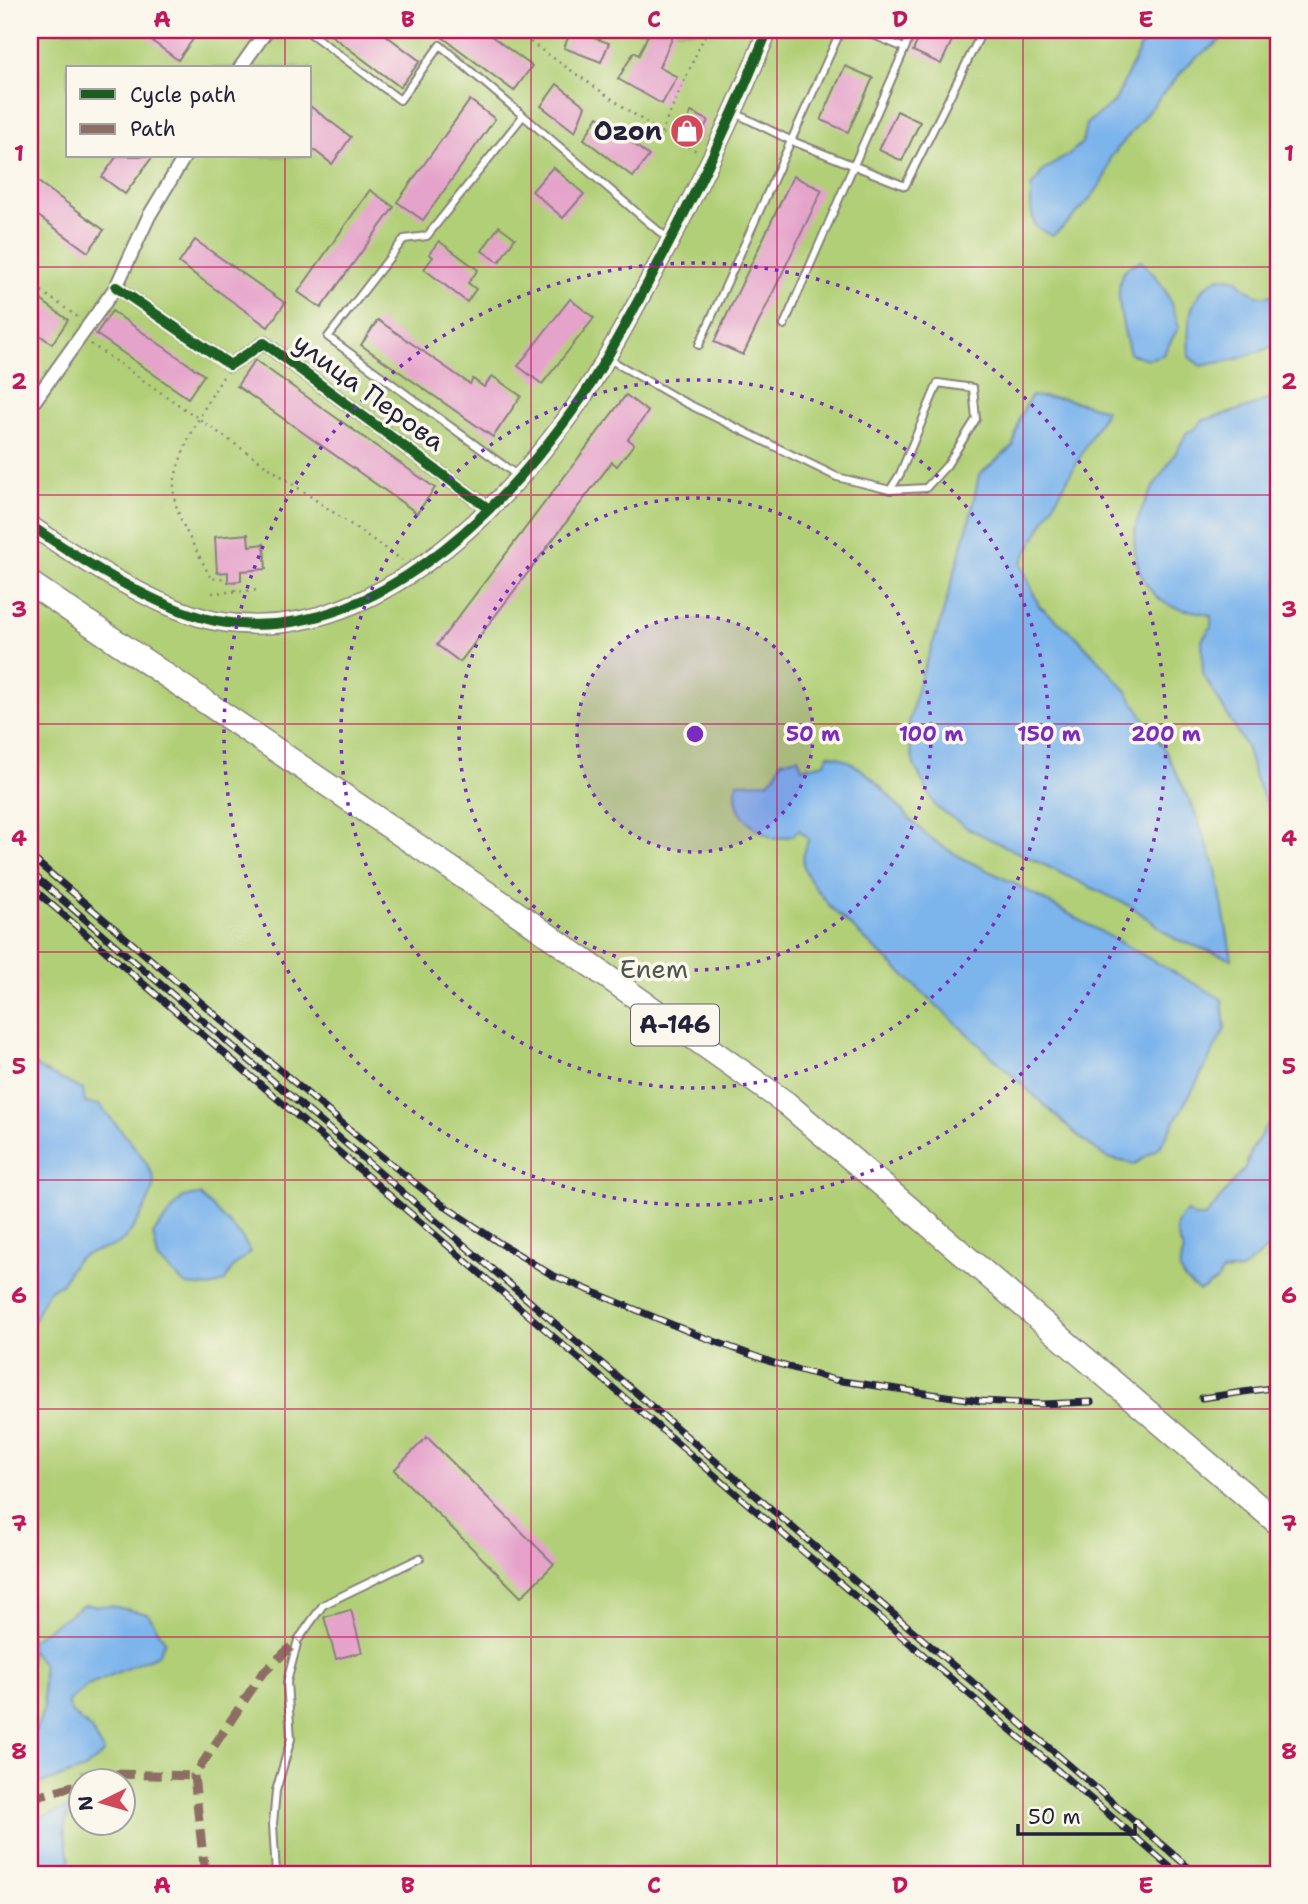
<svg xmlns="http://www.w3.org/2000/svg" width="1308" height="1904" viewBox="0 0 1308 1904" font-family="'Shantell Sans',sans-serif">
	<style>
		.green { fill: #b1cf76; stroke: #6a7858; stroke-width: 2; fill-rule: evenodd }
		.water { fill: #7bb4ec; stroke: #4e6b94; stroke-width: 2 }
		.building { fill: #e5a2ca }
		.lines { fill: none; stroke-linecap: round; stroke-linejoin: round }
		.lane-casing { stroke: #88817c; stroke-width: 10 }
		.street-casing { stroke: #88817c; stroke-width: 16 }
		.secondary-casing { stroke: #88817c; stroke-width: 21 }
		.highway-casing { stroke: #88817c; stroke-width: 26 }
		.path { stroke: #88817c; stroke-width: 2.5; stroke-dasharray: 2 5; stroke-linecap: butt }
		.lane { stroke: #fff; stroke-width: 6 }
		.street { stroke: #fff; stroke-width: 12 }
		.secondary { stroke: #fff; stroke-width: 18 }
		.highway { stroke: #fff; stroke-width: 23 }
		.rail-casing { stroke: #22223b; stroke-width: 7 }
		.rail { stroke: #fbf7ec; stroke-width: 4.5; stroke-dasharray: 13; stroke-linecap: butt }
		.quiet { stroke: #8d6e63; stroke-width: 9; stroke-dasharray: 18 9; stroke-linecap: butt }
		.cycleway-casing { stroke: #fbf7ec; stroke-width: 15 }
		.cycleway { stroke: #1b5e20; stroke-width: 10 }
		.grid { fill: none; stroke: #c2185b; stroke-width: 2; stroke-opacity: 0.55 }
		.ring { fill: none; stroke: #7b2cbf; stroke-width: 3.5; stroke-dasharray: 3.5 7 }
		.labels { text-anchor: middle; stroke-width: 7; stroke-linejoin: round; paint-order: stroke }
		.shield { fill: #fbf7ec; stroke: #636270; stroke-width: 2 }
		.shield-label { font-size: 24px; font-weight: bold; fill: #22223b }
		.poi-label { font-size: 26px; font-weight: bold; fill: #22223b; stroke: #fbf7ec; text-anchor: end }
		.street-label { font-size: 26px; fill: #22223b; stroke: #fbf7ec }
		.park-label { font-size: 26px; fill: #4d564d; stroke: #fbf7ec }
		.centre { fill: #7b2cbf; stroke: #fbf7ec; stroke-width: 3.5 }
		.ring-label { font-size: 21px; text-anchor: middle; font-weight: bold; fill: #7b2cbf; stroke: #fbf7ec; stroke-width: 7; stroke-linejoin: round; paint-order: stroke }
		.neatline { fill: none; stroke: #c2185b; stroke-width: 2.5 }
		.grid-label { font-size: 23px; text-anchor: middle; font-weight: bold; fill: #c2185b }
	</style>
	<rect width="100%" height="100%" fill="#fbf7ec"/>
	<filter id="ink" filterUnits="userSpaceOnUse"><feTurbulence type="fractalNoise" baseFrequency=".0143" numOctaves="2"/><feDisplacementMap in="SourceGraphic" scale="14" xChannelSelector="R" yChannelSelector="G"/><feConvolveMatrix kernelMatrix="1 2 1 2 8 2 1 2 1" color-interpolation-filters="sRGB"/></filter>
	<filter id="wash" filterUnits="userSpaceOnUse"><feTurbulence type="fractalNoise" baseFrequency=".00686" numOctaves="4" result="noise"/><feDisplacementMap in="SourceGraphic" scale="28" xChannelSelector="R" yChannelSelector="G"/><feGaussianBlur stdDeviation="1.57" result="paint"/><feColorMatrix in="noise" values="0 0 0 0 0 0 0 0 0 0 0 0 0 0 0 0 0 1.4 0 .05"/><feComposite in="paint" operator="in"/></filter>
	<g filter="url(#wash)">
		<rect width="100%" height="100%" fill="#ede0be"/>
		<path class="green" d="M30,30h1248v1844h-1248zM68,68h242v88h-242zM80,1782h42v42h-42z"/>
		<g class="water">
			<path d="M1161,30h65c-5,16 -24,21 -35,32 -29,31 -54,64 -81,96 -1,27 -38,62 -58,78l-17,-10 -4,-17v-22l12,-16 26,-17 13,-11 4,-19 29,-23 26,-55z"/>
			<path d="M1141,261c24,23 28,35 38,66l-16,28 -15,4 -18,-5c-5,-20 -20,-69 -4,-85 3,-4 10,-6 15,-8z"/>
			<path d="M1220,277l18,3c10,13 24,21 40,13v52l-41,14 -36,7 -12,-9c-2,-33 -2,-64 31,-80z"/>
			<path d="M1278,395v432l-22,-46 -10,-34 -43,-73 -1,-34 9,-13v-11c-15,-7 -32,-4 -46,-13 -12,-8 -22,-21 -26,-34 -19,-56 26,-90 48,-137l8,-3 9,-9 46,-13z"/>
			<path d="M1031,396l35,3 40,11 -85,153 18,43 38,31 49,53 40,62 26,53 24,64 16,90 -57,-20 -43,-32 -163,-78 -33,-22 -22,-42 -7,-32 10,-45 24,-68 29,-102 9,-43 34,-29 7,-30z"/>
			<path d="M828,754c41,9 61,45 89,72 28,28 66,41 100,59 69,38 137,76 205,114l3,30 -28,53 -37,65 -25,17 -28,-6 -29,-22 -248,-229c-17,-24 -37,-38 -21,-68l-10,-9 -7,6 -18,3c-24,-14 -43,-25 -37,-56l31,-1 8,-8 5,-13 17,-4 4,11 23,-5z"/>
			<path d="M30,1062l14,9 39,19 2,13 15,2c13,18 53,57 54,78 0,10 -8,22 -12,30 -6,10 -12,23 -23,30 -11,8 -29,7 -40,15 -7,5 -13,19 -18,26 -18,5 -23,30 -31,45z"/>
			<path d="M1278,1116v138l-10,-5 -27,21 -19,2 -5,9 -18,10c-17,-12 -25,-19 -15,-39 -7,-15 -14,-29 3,-40l7,5h11l40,-49 7,-19 15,-24z"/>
			<path d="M200,1195l40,40 11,17 -18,15 -8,14 -14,6 -25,-2 -28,-26 -5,-25 30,-37z"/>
			<path d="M83,1605l28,1 37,8 17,27 -7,14 -70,30 -21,18 4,9 20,17 13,24 -19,16 -42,14 -13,-3v-49l6,-1 8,-23 -2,-44 -12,-14v-8z"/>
			<path d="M70,1807l-6,22 6,30 -5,15h-35v-53z"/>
		</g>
		<g id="blocks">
			<g class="building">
				<path d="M137,30h46l11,8 -16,22z"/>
				<path d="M324,30h55l41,31 -20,26z"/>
				<path d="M433,30h50l49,36 -18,25z"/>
				<path d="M571,30l38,13 -8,19 -37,-14z"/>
				<path d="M650,30h26l-17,37 18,10 -15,27 -44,-25 16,-27 5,3z"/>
				<path d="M922,30h35l-16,34 -28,-13z"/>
				<path d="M845,66l28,12 -25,54 -27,-12z"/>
				<path d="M557,84l28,22 -10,26 -34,-26z"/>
				<path d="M470,100l25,19 -72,101 -26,-18z"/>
				<path d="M310,106l41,31 -19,27 -22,-17z"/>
				<path d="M897,111l23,11 -18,39 -23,-11z"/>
				<path d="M691,112l17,8 -10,22 -17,-7z"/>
				<path d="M598,116l51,40 -16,21 -49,-38z"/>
				<path d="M117,156h36l-28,38 -23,-17z"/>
				<path d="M553,167l31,27 -21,24 -31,-27z"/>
				<path d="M30,176l74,54 -16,22 -58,-42z"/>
				<path d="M793,176l29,14 -79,165 -29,-13z"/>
				<path d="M370,190l24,17 -73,101 -23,-16z"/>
				<path d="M499,226l16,12 -16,24 -17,-11z"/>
				<path d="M195,240l90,63 -17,24 -89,-64z"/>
				<path d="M439,241l39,29 -10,13 8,6 -9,13 -43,-33 9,-12 -4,-3z"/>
				<path d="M30,292l38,28 -16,24 -22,-16z"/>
				<path d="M570,299l24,19 -52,66 -24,-18z"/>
				<path d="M112,311l92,64 -16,23 -92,-64z"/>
				<path d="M378,320l92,64 3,-5 11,8 8,-11 29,20 -28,41 -132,-92z"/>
				<path d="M255,360l180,128 -18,25 -180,-127z"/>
				<path d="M626,395l22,17 -20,27 6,5 -17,22 -5,-4 -152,200 -23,-17z"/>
				<path d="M248,534l1,12 15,-2 2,25 -25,2v10l-13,1v-10l-11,1 -2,-36z"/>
				<path d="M427,1437l127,127 -33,33 -127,-127z"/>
				<path d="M351,1610l11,42 -26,7 -12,-42z"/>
			</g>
		</g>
	</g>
	<g filter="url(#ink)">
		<use href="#blocks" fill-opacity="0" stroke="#88817c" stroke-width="2"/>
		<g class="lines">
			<g class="lane-casing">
				<g id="lane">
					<path d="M306,30l94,70 40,-55 228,194"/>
					<path d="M862,30l42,18"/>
					<path d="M735,113l57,28 113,45 78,-156"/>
					<path d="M784,325l129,-295"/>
					<path d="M699,345l142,-315"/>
					<path d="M609,359l73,42 155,76 53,13 10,-16 38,-91 35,5 3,31 -29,46 -21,23 -36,2"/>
					<path d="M518,476l-190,-139 76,-98 23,-3 96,-120"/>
					<path d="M276,1874l-3,-50 3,-33 15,-52 -4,-57 11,-42 25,-35 97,-47"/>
				</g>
			</g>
			<g class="street-casing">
				<g id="street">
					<path d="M240,68l27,-38"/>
					<path d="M116,287l114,78 34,-22 225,166"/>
					<path d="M30,407l86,-120 33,-71 36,-60"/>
				</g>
			</g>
			<g class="secondary-casing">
				<path id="secondary" d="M30,525c48,33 129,85 186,96 153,28 288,-111 367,-225 20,-30 37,-62 54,-93 34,-62 66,-125 95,-189 13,-28 24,-56 36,-84"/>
			</g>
			<g class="highway-casing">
				<path id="highway" d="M30,583l491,333 265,187 492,420"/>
			</g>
			<g class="path">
				<path d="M513,30l148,103 36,18"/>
				<path d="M661,133l46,-103"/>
				<path d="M30,283l49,35"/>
				<path d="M91,344l311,216"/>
				<path d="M223,377c-16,25 -53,88 -49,118 4,29 25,57 37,84l17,-1"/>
				<path d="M235,582v9"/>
				<path d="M212,593l46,-3"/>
			</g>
			<use href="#lane" class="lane"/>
			<use href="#street" class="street"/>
			<use href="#secondary" class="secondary"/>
			<use href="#highway" class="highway"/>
			<g class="rail-casing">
				<g id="rail">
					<path d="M30,856l340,291 70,56 58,39 54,33 143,59 76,28 64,18 146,21 61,3 49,-2"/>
					<path d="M30,872l1166,1002"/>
					<path d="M30,886l1148,988"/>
					<path d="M1202,1398l76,-11"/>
				</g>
			</g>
			<use href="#rail" class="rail"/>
			<g class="quiet">
				<path d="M90,1782l27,-8 77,2"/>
				<path d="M30,1798l50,-14"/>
				<path d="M205,1874l-11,-98 67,-101 37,-35"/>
			</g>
			<g class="cycleway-casing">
				<g id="cycleway">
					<path d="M116,287l114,78 34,-22 225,166"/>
					<path d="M30,525c48,33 129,85 186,96 153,28 288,-111 367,-225 20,-30 37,-62 54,-93 34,-62 66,-125 95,-189 13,-28 24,-56 36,-84"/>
				</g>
			</g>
			<use href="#cycleway" class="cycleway"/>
		</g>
	</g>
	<path class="grid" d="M285,30v38M531,30v1844M777,30v1844M1023,30v1844M285,156v1718M30,267h1248M30,495h1248M30,724h1248M30,952h1248M30,1180h1248M30,1409h1248M30,1637h1248"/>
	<circle cx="695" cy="734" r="118" fill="#7b2cbf" fill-opacity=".12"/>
	<g class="ring">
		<circle cx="695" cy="734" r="118"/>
		<circle cx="695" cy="734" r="236"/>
		<circle cx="695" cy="734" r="354"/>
		<circle cx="695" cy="734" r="471"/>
	</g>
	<defs>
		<g id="shop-disc" transform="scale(1.75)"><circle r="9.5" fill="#d1495b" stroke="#fbf7ec"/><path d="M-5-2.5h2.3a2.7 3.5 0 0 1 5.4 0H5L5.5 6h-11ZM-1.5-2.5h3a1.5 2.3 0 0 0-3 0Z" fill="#fff"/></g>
	</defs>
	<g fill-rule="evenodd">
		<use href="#shop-disc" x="687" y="131"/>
	</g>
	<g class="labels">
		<rect class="shield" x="631" y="1004.5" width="88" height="41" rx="5"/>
		<g class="shield-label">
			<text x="675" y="1033">А-146</text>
		</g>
		<g class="poi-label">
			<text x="662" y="140">Ozon</text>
		</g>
		<g class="street-label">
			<text transform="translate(369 392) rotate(36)" y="9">улица Перова</text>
		</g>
		<g class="park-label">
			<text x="654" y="978">Enem</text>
		</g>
	</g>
	<circle cx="695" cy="734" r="10" class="centre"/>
	<g class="ring-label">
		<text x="813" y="741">50 m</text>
		<text x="931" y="741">100 m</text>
		<text x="1049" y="741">150 m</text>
		<text x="1166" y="741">200 m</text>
	</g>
	<rect width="1308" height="1904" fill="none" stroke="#fbf7ec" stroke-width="77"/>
	<rect x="66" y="66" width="245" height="91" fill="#fbf7ec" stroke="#a4a2a5" stroke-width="2"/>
	<rect x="80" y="89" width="35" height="10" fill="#1b5e20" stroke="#a4a2a5" stroke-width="2"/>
	<text x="130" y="102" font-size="21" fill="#22223b">Cycle path</text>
	<rect x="80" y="124" width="35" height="10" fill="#8d6e63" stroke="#a4a2a5" stroke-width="2"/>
	<text x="130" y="136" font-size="21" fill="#22223b">Path</text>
	<g transform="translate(102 1802) rotate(265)"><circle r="33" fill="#fbf7ec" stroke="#a4a2a5" stroke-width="2"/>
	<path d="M0-5L12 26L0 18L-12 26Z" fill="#d1495b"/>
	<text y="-10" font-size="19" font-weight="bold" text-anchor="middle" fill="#22223b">N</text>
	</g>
	<path d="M1018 1824v10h117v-10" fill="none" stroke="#22223b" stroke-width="3.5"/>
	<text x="1028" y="1824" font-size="21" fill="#22223b" stroke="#fbf7ec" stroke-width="5" paint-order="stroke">50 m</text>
	<rect x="38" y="38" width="1232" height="1828" class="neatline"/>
	<g class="grid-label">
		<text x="162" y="27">A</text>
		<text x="408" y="27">B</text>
		<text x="654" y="27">C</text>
		<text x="900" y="27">D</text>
		<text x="1146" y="27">E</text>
		<text x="19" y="161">1</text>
		<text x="1289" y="161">1</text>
		<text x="19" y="389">2</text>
		<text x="1289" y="389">2</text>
		<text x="19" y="617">3</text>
		<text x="1289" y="617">3</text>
		<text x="19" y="846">4</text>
		<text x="1289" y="846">4</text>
		<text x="19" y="1074">5</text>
		<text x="1289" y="1074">5</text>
		<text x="19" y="1303">6</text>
		<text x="1289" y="1303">6</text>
		<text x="19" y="1531">7</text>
		<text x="1289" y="1531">7</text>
		<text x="19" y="1759">8</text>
		<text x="1289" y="1759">8</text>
		<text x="162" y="1893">A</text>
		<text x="408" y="1893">B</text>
		<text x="654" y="1893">C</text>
		<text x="900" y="1893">D</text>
		<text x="1146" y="1893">E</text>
	</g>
</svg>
